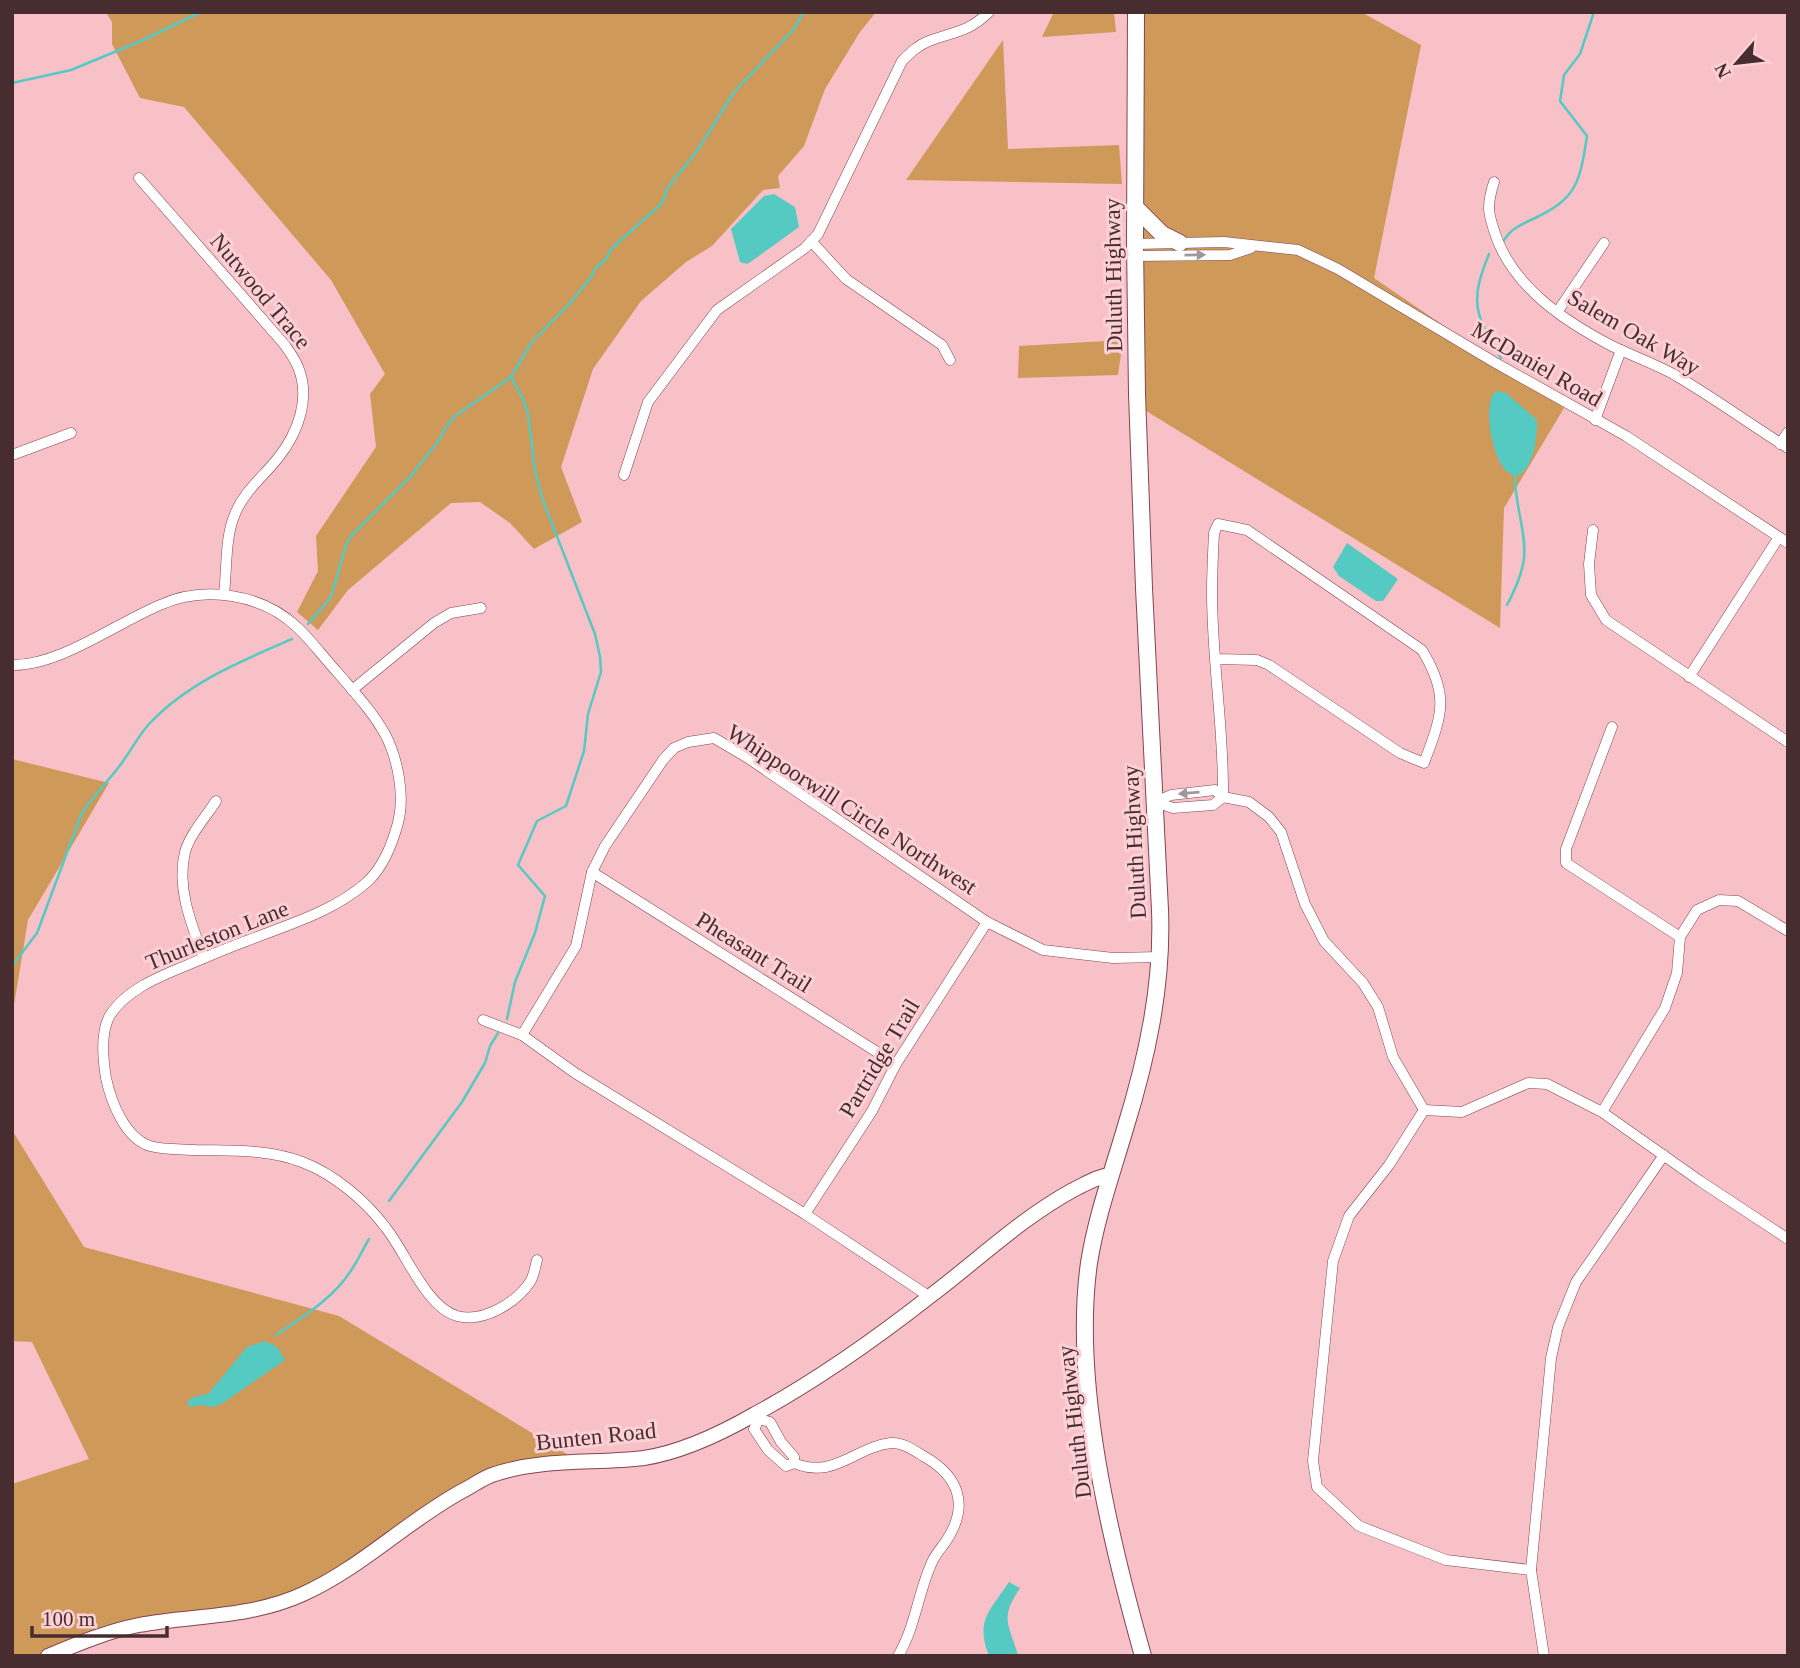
<svg xmlns="http://www.w3.org/2000/svg" width="1800" height="1668" viewBox="0 0 1800 1668" font-family="'Times New Roman',serif">
	<style>
		.green { fill: #cf995a }
		.water { fill: #54cac3 }
		.lines { fill: none; stroke-linecap: round; stroke-linejoin: round }
		.stream { stroke: #54cac3; stroke-width: 2.5 }
		.street-casing { stroke: #814650; stroke-width: 11 }
		.secondary-casing { stroke: #814650; stroke-width: 16 }
		.primary-casing { stroke: #814650; stroke-width: 18 }
		.street { stroke: #fff; stroke-width: 10 }
		.secondary { stroke: #fff; stroke-width: 14 }
		.primary { stroke: #fff; stroke-width: 16 }
		.oneway { fill: #a39698 }
		.labels { text-anchor: middle; stroke-width: 6; stroke-linejoin: round; paint-order: stroke }
		.street-label { font-size: 23px; fill: #472c30; stroke: #fcd1d6 }
	</style>
	<rect width="100%" height="100%" fill="#f8c0c7"/>
	<g class="green">
		<path d="M106,12l56,1 714,-1 -16,20 -35,57 -21,57 -26,30 2,12 -17,2 -51,56 -26,16 -45,39 -48,68 -32,98 21,55 -48,27 -24,-26 -30,-21 -29,1 -103,87 -30,40 -21,-18 21,-41 -2,-35 60,-89 -6,-53 15,-20 -54,-94 -147,-173 -44,-9 -28,-54v-22z"/>
		<path d="M1054,12h60l2,20 -74,5z"/>
		<path d="M1143,12h218l60,33 -47,233 190,130 -60,100 -4,120 -362,-222z"/>
		<path d="M1003,40l5,109 111,-4 3,39 -216,-4z"/>
		<path d="M1123,340l-5,35 -100,3 1,-32z"/>
		<path d="M12,759l97,24 -81,137 -16,97z"/>
		<path d="M12,1130l72,117 255,69 236,143 -82,9 -150,106 -79,29 -68,10 -138,43h-46v-172l77,-25 -57,-117 -20,-1z"/>
	</g>
	<g class="water">
		<path d="M774,194l21,13 4,20 -47,34 -5,3 -7,-2 -9,-33 33,-33z"/>
		<path d="M1496,391l10,2 31,27c0,18 -2,43 -17,55 -5,0 -7,1 -11,-2 -16,-9 -28,-70 -13,-82z"/>
		<path d="M1347,543l51,36 -15,22h-7l-37,-25 -6,-9z"/>
		<path d="M265,1341l12,6 8,13 -62,43 -10,4 -12,-2 -11,2 -3,-6 10,-5 11,-2 39,-47z"/>
		<path d="M1009,1582l11,6c-20,30 -12,35 -2,67l-29,1c-14,-36 1,-45 20,-74z"/>
	</g>
	<g class="lines">
		<g class="stream">
			<path d="M12,83l59,-13 70,-29 60,-29"/>
			<path d="M1503,242c7,-13 17,-17 30,-23 44,-20 47,-37 54,-83l-27,-35 4,-26 16,-21 14,-42"/>
			<path d="M1489,254c-20,49 -14,60 12,104"/>
			<path d="M1507,605c8,-15 15,-30 17,-47 3,-24 -10,-56 -9,-83"/>
			<path d="M308,624l23,-27 15,-52 5,-9 59,-59 30,-38 5,-11 10,-12 56,-39 20,-34 39,-40 21,-26 5,-9 11,-10 4,-9 51,-46 5,-14 32,-41 35,-56 59,-62 11,-18"/>
			<path d="M12,966l25,-33 44,-118c11,-19 27,-33 40,-51 10,-13 17,-28 28,-40 38,-41 92,-63 143,-85"/>
			<path d="M507,1019l8,-37 20,-49 10,-37 -27,-31 19,-44 29,-15 18,-55 4,-37 13,-42 -1,-15 -5,-23 -53,-136 -7,-27 -7,-57 -5,-15 -12,-22"/>
			<path d="M389,1201l73,-99 23,-39 5,-17 8,-13"/>
			<path d="M276,1335c27,-18 59,-38 76,-66 6,-9 11,-20 17,-30"/>
		</g>
		<g class="street-casing">
			<g id="street">
				<path d="M139,178l145,166c5,7 11,15 14,23 13,31 0,66 -20,91 -15,19 -34,33 -43,56 -10,22 -8,55 -11,80"/>
				<path d="M1494,182c-8,25 -6,32 3,57 19,50 69,83 115,107 21,10 43,18 63,29 39,23 75,49 113,73"/>
				<path d="M811,241l35,38 96,66 8,15"/>
				<path d="M1135,244l89,-2 74,8 40,19 156,93 132,74 162,107"/>
				<path d="M1135,256l95,-1 21,-7"/>
				<path d="M1558,311l46,-68"/>
				<path d="M1595,420l26,-70"/>
				<path d="M1780,444l8,-12"/>
				<path d="M12,455l59,-22"/>
				<path d="M624,475l24,-73 69,-92 88,-62 13,-14 84,-173c8,-8 16,-16 27,-20 24,-9 40,-9 60,-29"/>
				<path d="M1593,530l-4,34 2,31 15,25 182,122"/>
				<path d="M1216,659l41,1 12,5 131,88 24,10c18,-48 26,-67 -2,-113l-175,-120 -29,-6 -4,9c-1,20 -2,40 -2,60 0,68 12,136 11,204"/>
				<path d="M12,665c47,1 105,-42 148,-60 45,-20 102,-11 137,22 15,14 27,31 41,46 17,20 34,38 47,61 13,25 20,62 13,89 -6,22 -15,45 -32,60 -34,29 -76,41 -117,57 -22,8 -43,17 -64,26 -27,11 -61,25 -76,51 -8,16 -6,43 -3,61 5,24 19,60 44,68 14,4 31,3 46,4 36,1 72,-1 106,12 32,12 64,39 84,66 20,25 40,79 71,88 26,7 59,-13 73,-34 4,-6 5,-15 7,-22"/>
				<path d="M1689,677l90,-140"/>
				<path d="M352,690l82,-67 17,-10 30,-5"/>
				<path d="M1612,727l-46,122v14l114,74"/>
				<path d="M1155,802l16,-7 44,-5 8,7 26,5 20,15 12,15 24,72 19,37 39,42 15,24 15,50 31,53"/>
				<path d="M1155,802l18,6 40,-3 10,-8"/>
				<path d="M592,872l304,192"/>
				<path d="M204,958c-12,-32 -28,-70 -19,-106 5,-18 21,-35 31,-51"/>
				<path d="M483,1020l39,15 53,38 230,141 125,83"/>
				<path d="M522,1035l54,-89 16,-74 13,-26 58,-86 11,-12 14,-6 26,-4 34,20 239,164 56,28 70,8 47,-1"/>
				<path d="M1424,1110l-35,55 -40,51 -16,45 -20,200 4,26 42,39 87,34 85,10"/>
				<path d="M1424,1110l38,2 66,-29 19,1 55,28 98,69 88,58"/>
				<path d="M1602,1112l63,-104 12,-35 3,-36 17,-27 22,-10 19,1 50,30"/>
				<path d="M805,1214l67,-103 24,-47 91,-142"/>
				<path d="M756,1414l3,5 -5,10 14,21 18,16 8,-3c40,17 61,-16 97,-20 12,-1 24,8 34,14 33,19 44,47 23,81 -4,7 -11,14 -15,22 -15,31 -17,66 -35,96"/>
				<path d="M759,1419l11,3 11,20 13,15v6"/>
				<path d="M1544,1656l-13,-86 20,-212 7,-31 18,-45 88,-127"/>
			</g>
		</g>
		<g class="secondary-casing">
			<path id="secondary" d="M48,1656c29,-12 60,-25 91,-31 54,-10 112,-7 164,-31 58,-26 105,-74 161,-104 10,-5 20,-13 31,-16 48,-16 100,-10 149,-16 38,-6 78,-25 111,-44 61,-33 119,-74 174,-117 48,-36 91,-78 144,-107 13,-6 24,-14 38,-15"/>
		</g>
		<g class="primary-casing">
			<g id="primary">
				<path d="M1136,12l-1,232 2,150 7,194 16,322c3,75 -13,148 -35,219 -13,44 -29,89 -36,134 -17,120 21,276 54,393"/>
				<path d="M1135,207l27,27 18,9"/>
			</g>
		</g>
		<use href="#street" class="street"/>
		<use href="#secondary" class="secondary"/>
		<use href="#primary" class="primary"/>
	</g>
	<defs><path id="oneway-solid" d="M-6-.8H1V-3.2L6.5 0L1 3.2V.8H-6Z" transform="scale(1.75)"/></defs>
	<g class="oneway">
		<use href="#oneway-solid" transform="translate(1195 255) rotate(-1)"/>
		<use href="#oneway-solid" transform="translate(1189 793) rotate(175)"/>
	</g>
	<g class="labels">
		<g class="street-label">
			<text transform="translate(1113 275) rotate(-91)" y="8">Duluth Highway</text>
			<text transform="translate(261 291) rotate(50)" y="8">Nutwood Trace</text>
			<text transform="translate(1634 332) rotate(30)" y="8">Salem Oak Way</text>
			<text transform="translate(1537 364) rotate(30)" y="8">McDaniel Road</text>
			<text transform="translate(852 809) rotate(33)" y="8">Whippoorwill Circle Northwest</text>
			<text transform="translate(1134 842) rotate(-93)" y="8">Duluth Highway</text>
			<text transform="translate(217 935) rotate(-22)" y="8">Thurleston Lane</text>
			<text transform="translate(754 952) rotate(32)" y="8">Pheasant Trail</text>
			<text transform="translate(879 1058) rotate(-59)" y="8">Partridge Trail</text>
			<text transform="translate(1074 1422) rotate(-97)" y="8">Duluth Highway</text>
			<text transform="translate(596 1436) rotate(-6)" y="8">Bunten Road</text>
		</g>
	</g>
	<rect width="1800" height="1668" fill="none" stroke="#472c30" stroke-width="28"/>
	<g transform="translate(1737 63) rotate(242)" stroke="#fcd1d6" stroke-width="5" paint-order="stroke">
	<path d="M0-5L12 26L0 18L-12 26Z" fill="#472c30"/>
	<text y="-10" font-size="19" font-weight="bold" text-anchor="middle" fill="#472c30">N</text>
	</g>
	<path d="M32 1626v10h135v-10" fill="none" stroke="#472c30" stroke-width="3.5"/>
	<text x="42" y="1626" font-size="21" fill="#472c30" stroke="#fcd1d6" stroke-width="5" paint-order="stroke">100 m</text>
</svg>
